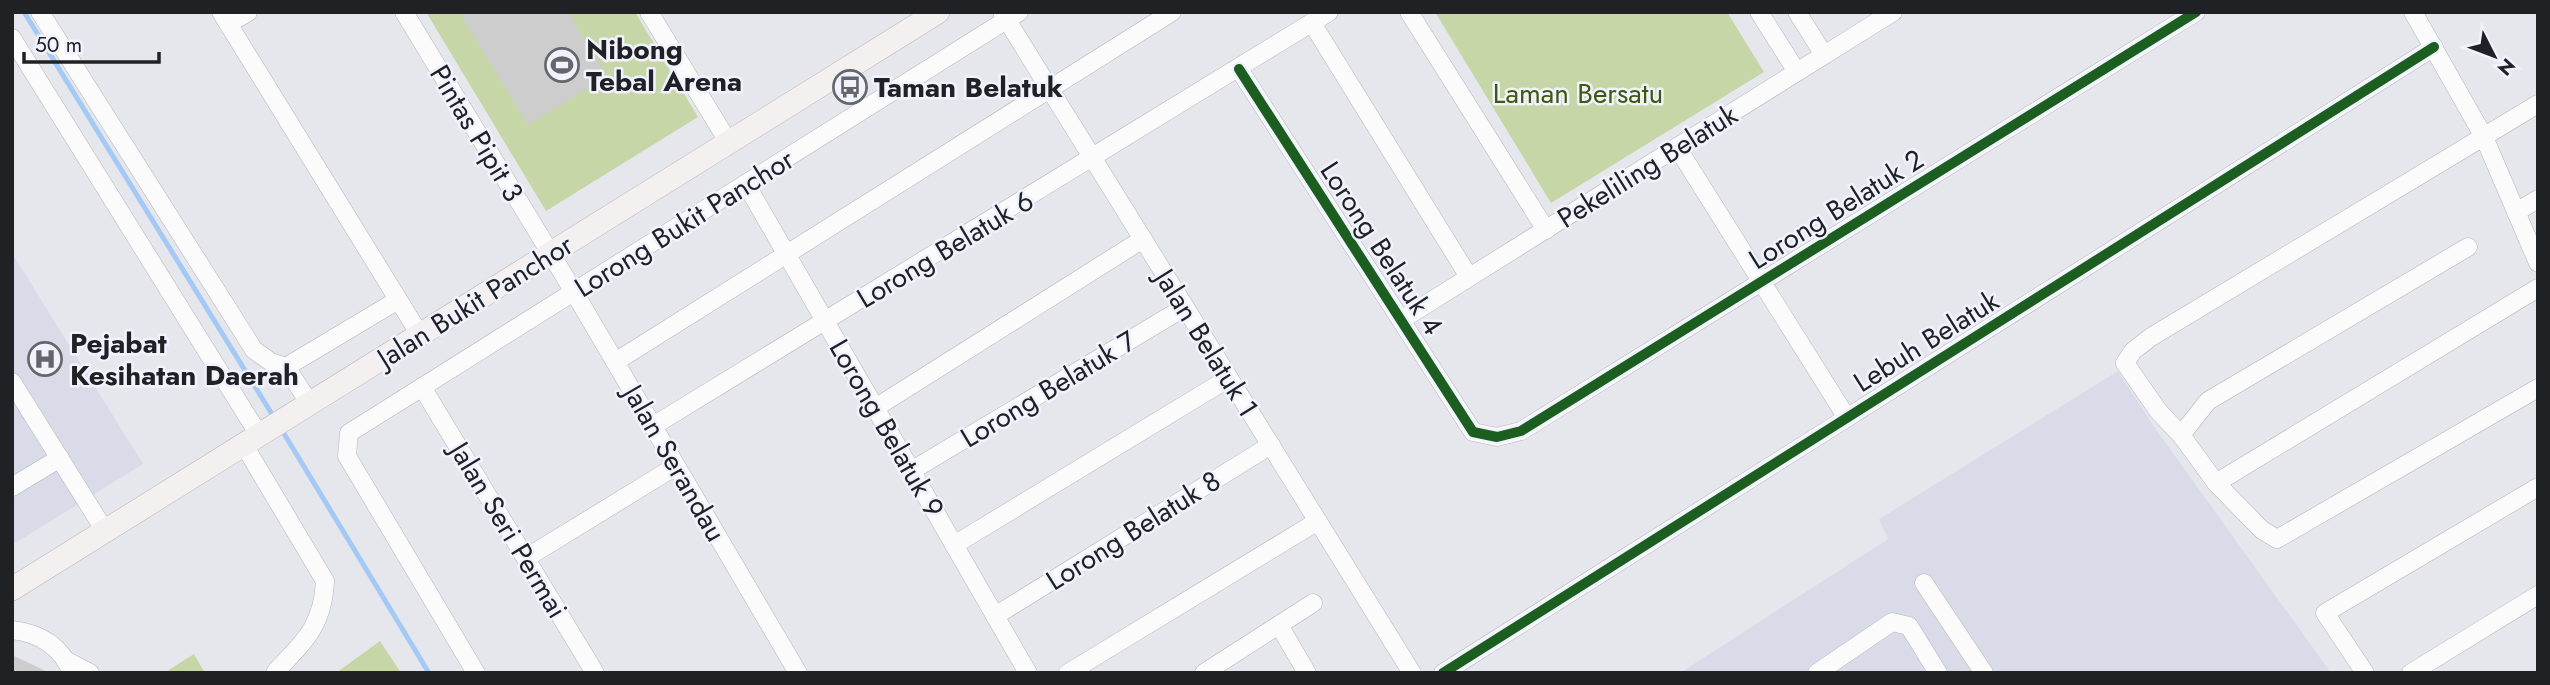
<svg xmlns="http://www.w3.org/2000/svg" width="2550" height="685" viewBox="0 0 2550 685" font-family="Jost,sans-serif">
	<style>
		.built { fill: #d9dce8 }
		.green { fill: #c6d6a6 }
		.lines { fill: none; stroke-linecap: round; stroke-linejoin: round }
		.stream { stroke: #a4c9f5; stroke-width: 5 }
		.building { fill: #cdcdce }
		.minor-casing { stroke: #b2b3b7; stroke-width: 19 }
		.major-casing { stroke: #bcb4b8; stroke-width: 24 }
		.minor { stroke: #fbfbfc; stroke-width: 18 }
		.major { stroke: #f4f0f0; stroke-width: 23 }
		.cycleway-casing { stroke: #f0f3fd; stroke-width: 15 }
		.cycleway { stroke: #1b5e20; stroke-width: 10 }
		.labels { text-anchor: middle; stroke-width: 5; stroke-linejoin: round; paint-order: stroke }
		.poi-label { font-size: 28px; font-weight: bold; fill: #202125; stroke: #f0f3fd; text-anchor: start }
		.park-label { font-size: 28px; fill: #43560e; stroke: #f0f3fd }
		.street-label { font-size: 28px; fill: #202125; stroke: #f0f3fd }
	</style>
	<rect width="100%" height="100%" fill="#e6e7ed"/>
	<g class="built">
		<path d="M12,253l131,211 -131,81z"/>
		<path d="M2118,371l37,57 176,245h-651l208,-134 -9,-20z"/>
	</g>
	<g class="green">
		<path d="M426,12h209l63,105 -152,94z"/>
		<path d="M1435,12h292l37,60 -213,131z"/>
		<path d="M380,641l21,32h-65z"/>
		<path d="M194,654l11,19h-41z"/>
	</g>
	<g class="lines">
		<g class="stream">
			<path d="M24,12l251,407"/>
			<path d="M280,427l149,246"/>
		</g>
	</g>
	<g class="building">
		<path d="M459,12h109l39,64 -79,49z"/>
		<path d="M12,655l38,18h-38z"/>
	</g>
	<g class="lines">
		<g class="minor-casing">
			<g id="minor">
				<path d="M40,12l214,338 17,12 15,5 112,-67"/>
				<path d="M221,12l199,323"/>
				<path d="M404,12l170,280 224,381"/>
				<path d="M649,12l80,131"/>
				<path d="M1002,12l410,661"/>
				<path d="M1409,12l137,218"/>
				<path d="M1759,12l38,60"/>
				<path d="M1797,12l27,43"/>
				<path d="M2413,12l71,125 54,126"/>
				<path d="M1312,23l157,254"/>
				<path d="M228,24l20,-12"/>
				<path d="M12,38l247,397"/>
				<path d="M1239,69l234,363 24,5 24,-6 675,-419"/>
				<path d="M2538,104l-387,233 -18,14 -8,12 34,49 22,23 35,48 46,47 15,9 261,-151"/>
				<path d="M1677,147l170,271"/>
				<path d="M746,184l282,489"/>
				<path d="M2516,212l22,-13"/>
				<path d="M1401,320l492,-308"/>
				<path d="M615,362l557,-350"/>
				<path d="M286,367l24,37"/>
				<path d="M12,382l93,149"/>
				<path d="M422,387l173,286"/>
				<path d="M875,408l268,-169"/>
				<path d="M653,426l676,-414"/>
				<path d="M2181,435l27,-34 260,-154"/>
				<path d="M244,445l81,136c-2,44 -20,60 -49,90"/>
				<path d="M911,471l274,-164"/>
				<path d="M2216,483l322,-195"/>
				<path d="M12,487l48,-29"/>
				<path d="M954,545l275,-167"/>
				<path d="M526,558l150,-92"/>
				<path d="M1924,583l60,90"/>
				<path d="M995,616l276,-171"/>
				<path d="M1279,625l28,48"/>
				<path d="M12,630c28,3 49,16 60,43"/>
				<path d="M67,661l23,12"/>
				<path d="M476,673l-129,-217 2,-23 670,-421"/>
				<path d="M1068,673l250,-152"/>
				<path d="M1204,673l109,-70"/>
				<path d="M1443,673l991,-626"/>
				<path d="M1817,673l75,-51 17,4 29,47"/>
				<path d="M2365,673l-40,-60 213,-126"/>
				<path d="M2411,673l127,-78"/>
			</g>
		</g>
		<g class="major-casing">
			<path id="major" d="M12,589l926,-577"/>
		</g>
		<use href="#minor" class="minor"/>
		<use href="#major" class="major"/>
		<g class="cycleway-casing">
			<g id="cycleway">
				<path d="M1239,69l234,363 24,5 24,-6 675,-419"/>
				<path d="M1443,673l991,-626"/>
			</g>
		</g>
		<use href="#cycleway" class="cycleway"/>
	</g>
	<defs>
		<g id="stadium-ring" transform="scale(1.75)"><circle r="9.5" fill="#f0f3fd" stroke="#65666b" stroke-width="1.5"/><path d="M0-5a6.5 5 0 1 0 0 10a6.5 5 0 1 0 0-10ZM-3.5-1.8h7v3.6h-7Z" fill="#65666b"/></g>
		<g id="bus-ring" transform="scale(1.75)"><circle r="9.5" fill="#f0f3fd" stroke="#65666b" stroke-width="1.5"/><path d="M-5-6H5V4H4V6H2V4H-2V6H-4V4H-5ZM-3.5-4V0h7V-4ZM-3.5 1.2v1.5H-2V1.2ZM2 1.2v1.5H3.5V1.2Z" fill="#65666b"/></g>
		<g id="hospital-ring" transform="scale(1.75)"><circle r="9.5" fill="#f0f3fd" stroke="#65666b" stroke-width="1.5"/><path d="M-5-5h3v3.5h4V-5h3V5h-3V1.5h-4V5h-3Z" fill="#65666b"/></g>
	</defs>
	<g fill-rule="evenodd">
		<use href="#stadium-ring" x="562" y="65"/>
		<use href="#bus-ring" x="850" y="87"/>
		<use href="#hospital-ring" x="45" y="359"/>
	</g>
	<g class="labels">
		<g class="poi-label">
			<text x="586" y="59">Nibong<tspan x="586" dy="32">Tebal Arena</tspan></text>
			<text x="874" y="97">Taman Belatuk</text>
			<text x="70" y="353">Pejabat<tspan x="70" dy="32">Kesihatan Daerah</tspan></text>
		</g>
		<g class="park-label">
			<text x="1578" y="103">Laman Bersatu</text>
		</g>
		<g class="street-label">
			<text transform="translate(477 133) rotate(59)" y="10">Pintas Pipit 3</text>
			<text transform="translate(1647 166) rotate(-32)" y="10">Pekeliling Belatuk</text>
			<text transform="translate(1836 209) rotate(-32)" y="10">Lorong Belatuk 2</text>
			<text transform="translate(684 223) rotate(-32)" y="10">Lorong Bukit Panchor</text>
			<text transform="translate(1382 248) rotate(57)" y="10">Lorong Belatuk 4</text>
			<text transform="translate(945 249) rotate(-31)" y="10">Lorong Belatuk 6</text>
			<text transform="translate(475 301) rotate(-32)" y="10">Jalan Bukit Panchor</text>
			<text transform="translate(1926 341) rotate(-32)" y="10">Lebuh Belatuk</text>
			<text transform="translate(1207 343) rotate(58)" y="10">Jalan Belatuk 1</text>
			<text transform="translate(1048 389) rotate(-31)" y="10">Lorong Belatuk 7</text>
			<text transform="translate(887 428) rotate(60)" y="10">Lorong Belatuk 9</text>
			<text transform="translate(675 463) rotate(60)" y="10">Jalan Serandau</text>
			<text transform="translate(509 530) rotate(59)" y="10">Jalan Seri Permai</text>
			<text transform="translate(1133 530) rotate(-32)" y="10">Lorong Belatuk 8</text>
		</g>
	</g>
	<rect width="2550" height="685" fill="none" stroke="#202125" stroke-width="28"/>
	<g transform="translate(2494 56) rotate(132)" stroke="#f0f3fd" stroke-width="5" paint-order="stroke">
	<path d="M0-5L12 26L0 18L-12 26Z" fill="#202125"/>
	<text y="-10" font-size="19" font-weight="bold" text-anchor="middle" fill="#202125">N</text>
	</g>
	<path d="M24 52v10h135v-10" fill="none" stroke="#202125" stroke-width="3.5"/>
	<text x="35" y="52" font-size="21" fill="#202125" stroke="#f0f3fd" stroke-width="5" paint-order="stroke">50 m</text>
</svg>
